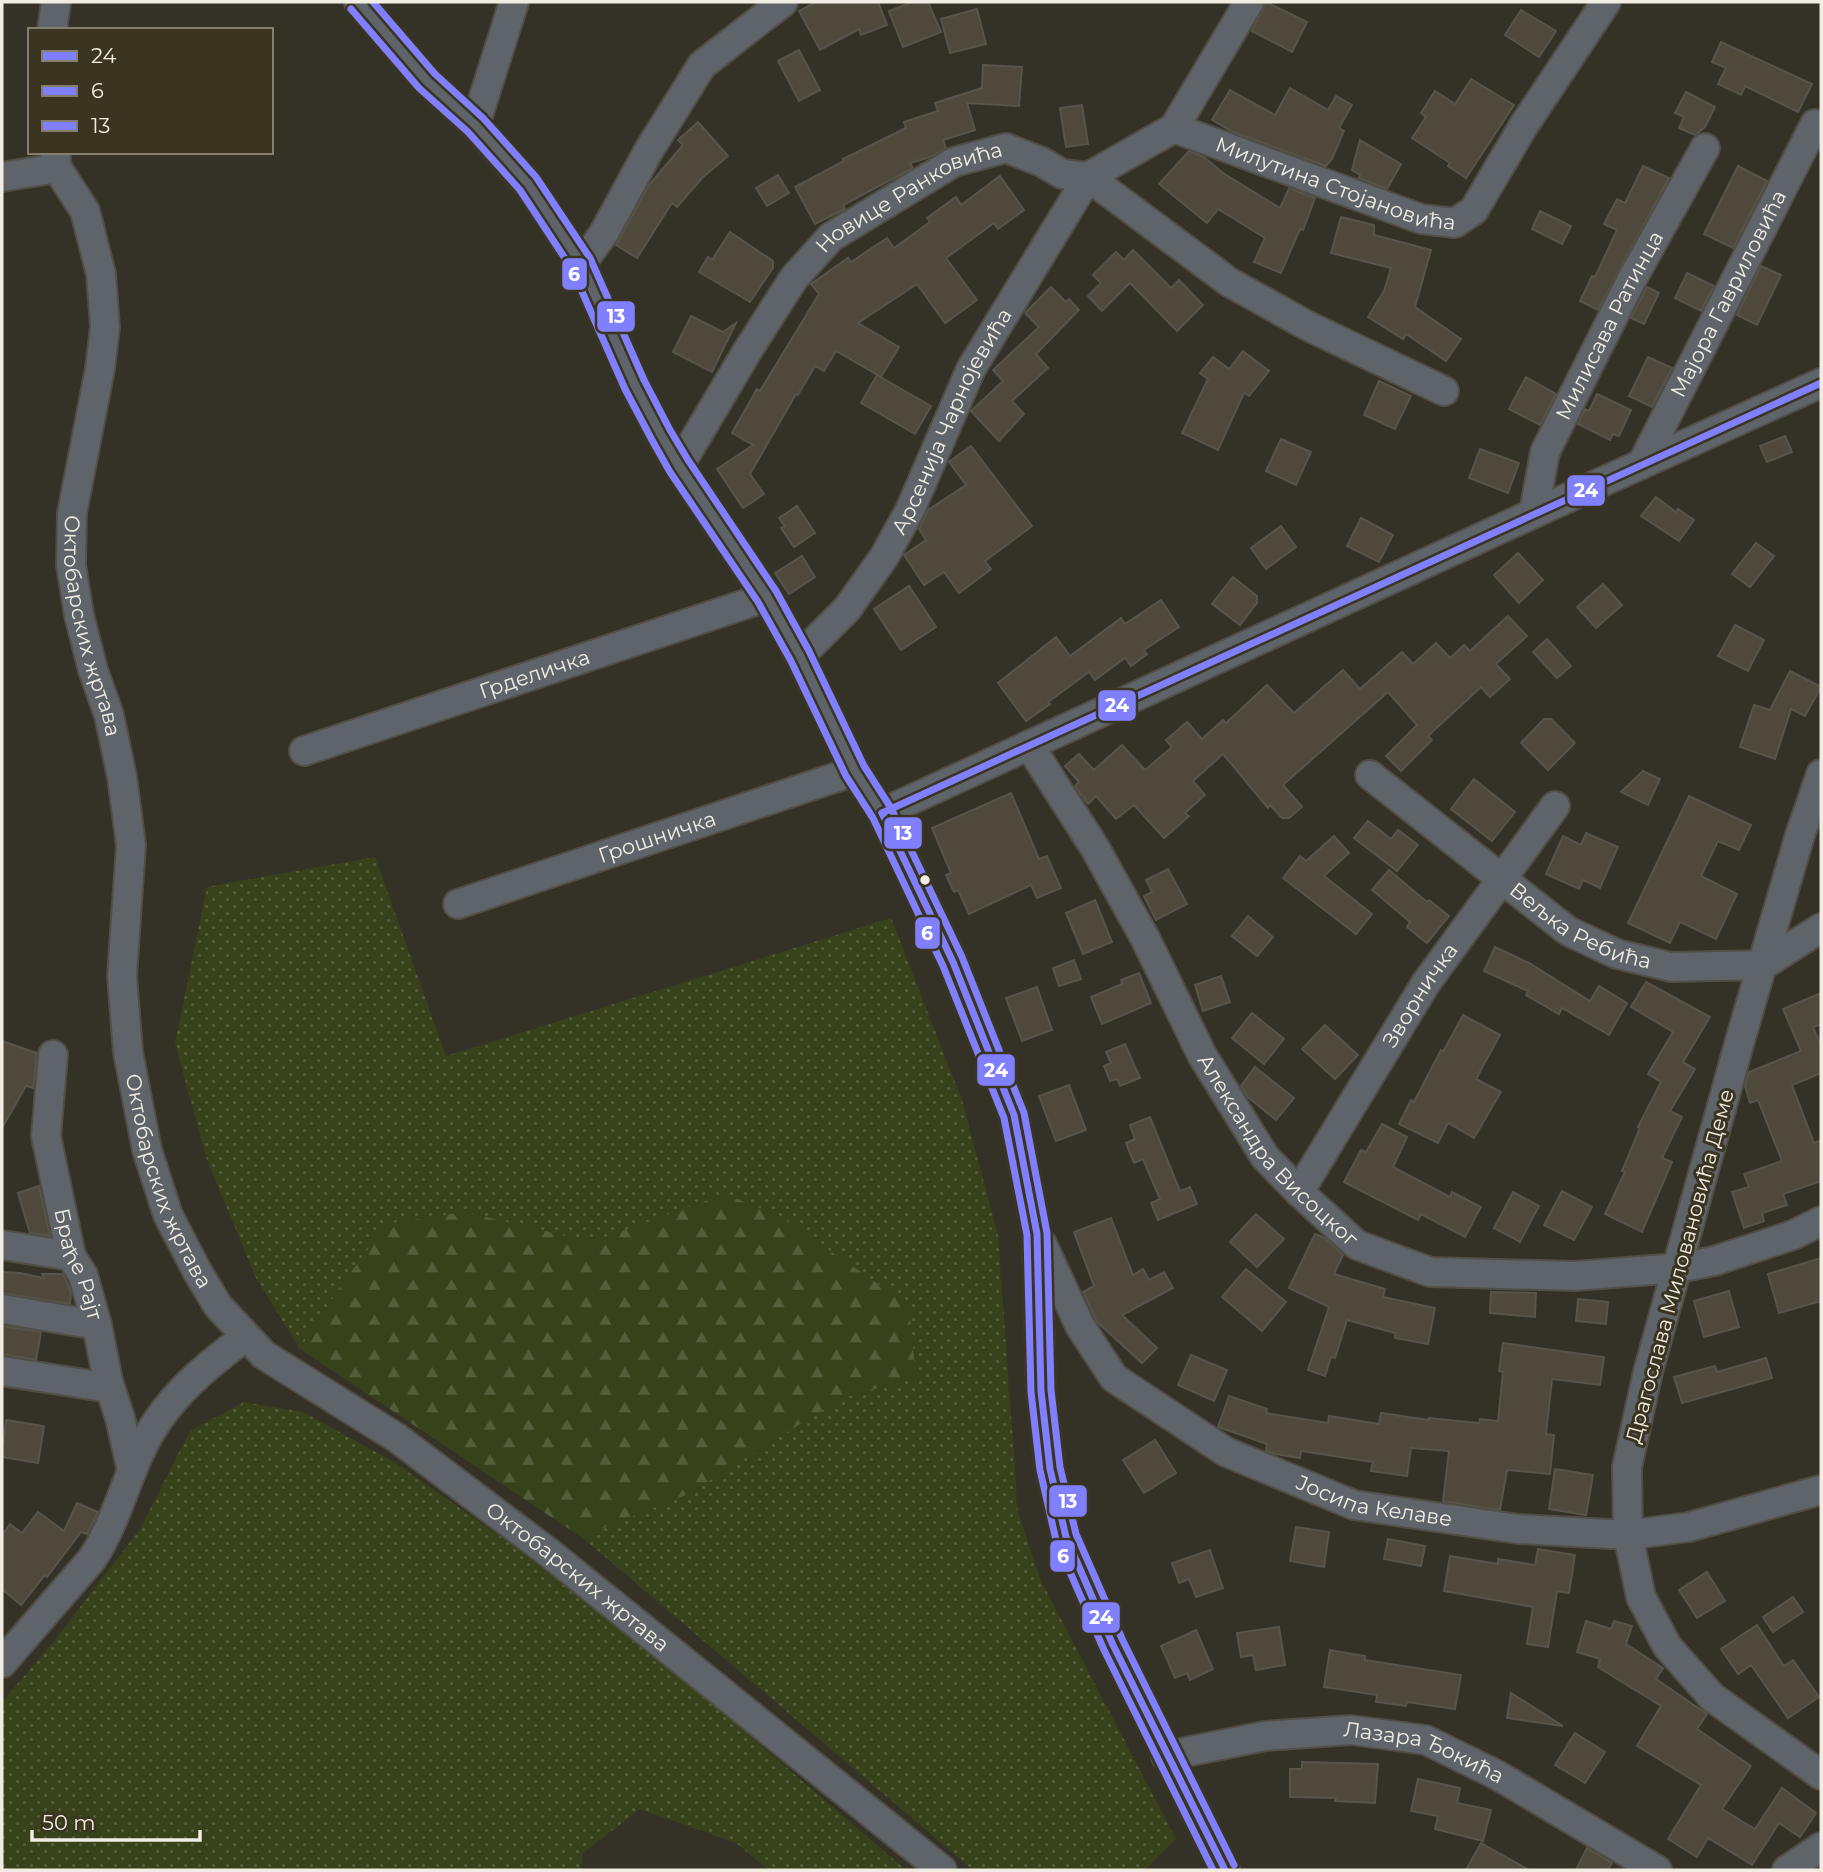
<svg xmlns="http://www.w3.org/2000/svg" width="1823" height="1872" viewBox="0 0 1823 1872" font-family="Montserrat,sans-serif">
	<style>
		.grass { fill: url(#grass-dots) }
		.forest { fill: url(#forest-firs) }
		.building { fill: #4e493a; stroke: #57544b; stroke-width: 2 }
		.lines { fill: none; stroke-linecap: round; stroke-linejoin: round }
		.minor-casing { stroke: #514e46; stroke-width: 32 }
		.minor { stroke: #5e6469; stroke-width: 28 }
		.bus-1-casing { stroke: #3a3421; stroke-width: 12 }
		.bus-2-casing { stroke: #3a3421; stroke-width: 12 }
		.bus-3-casing { stroke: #3a3421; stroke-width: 12 }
		.bus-1 { stroke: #8080ff; stroke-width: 7 }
		.bus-2 { stroke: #8080ff; stroke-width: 7 }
		.bus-3 { stroke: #8080ff; stroke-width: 7 }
		.bus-dot { fill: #f1ede2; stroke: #3a3421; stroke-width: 2.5 }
		.labels { text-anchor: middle; stroke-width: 6; stroke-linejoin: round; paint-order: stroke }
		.street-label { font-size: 21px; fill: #f1ede2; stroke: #3a3421 }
		.line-badge { stroke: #3a3421; stroke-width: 2.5 }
		.badge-label { font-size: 19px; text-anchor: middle; font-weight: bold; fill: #fff }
	</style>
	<defs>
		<pattern id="grass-dots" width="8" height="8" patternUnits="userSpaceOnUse" patternTransform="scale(1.75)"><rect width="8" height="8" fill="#38421a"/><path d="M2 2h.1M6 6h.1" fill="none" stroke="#555e3b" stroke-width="1.8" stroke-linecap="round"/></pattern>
		<pattern id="forest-firs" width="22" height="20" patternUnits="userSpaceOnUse" patternTransform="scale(1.75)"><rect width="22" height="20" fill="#38421a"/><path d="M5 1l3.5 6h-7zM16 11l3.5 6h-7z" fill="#555e3b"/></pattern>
	</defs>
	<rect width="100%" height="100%" fill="#343127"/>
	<g class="grass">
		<path d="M375,857l71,199 445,-138 71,182 36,135 20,277 23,69 135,258 -31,31h-172l-389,-331 28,-15 74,-29 156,-97 74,-20 -7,-73 -130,-89 -54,-22 -133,49 -128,-31 -77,12 -48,64 -39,61 -44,-71 -49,-118 -32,-117 32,-156z"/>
		<path d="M244,1402l59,10 91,50 120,84 188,149 204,175h-137l-33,-27 -96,-34 -57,44 -2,17h-579v-168l53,-62 85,-111 50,-98z"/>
	</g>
	<path class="forest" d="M725,1194l54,22 130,89 7,73 -74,20 -156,97 -74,29 -28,15 -284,-190 39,-61 48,-64 77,-12 128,30z"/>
	<g class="building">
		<path d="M816,2h62l9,23 -26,10 -2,-6 -39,21 -21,-39z"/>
		<path d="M912,2h16l13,30 -38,15 -14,-36z"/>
		<path d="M1266,2l41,20 -15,30 -40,-21z"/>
		<path d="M977,9l9,35 -36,9 -9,-34z"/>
		<path d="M1521,10l35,21 -17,26 -34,-22z"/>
		<path d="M1721,42l91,42 -14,28 -53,-26 -4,9 -23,-11 8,-16 -14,-6z"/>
		<path d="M799,50l21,40 -21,11 -21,-40z"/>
		<path d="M983,65l39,2 -3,39 -52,-3 8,27 -32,10 3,8 -13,8 -23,7 3,5 -70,37 2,4 -30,15 -20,-37 49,-26 -1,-2 63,-31 -2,-6 34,-11 -3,-8 47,-15z"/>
		<path d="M1471,79l43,26 -48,73 -18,-12 2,-3 -38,-25 14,-21 -5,-4 14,-22 20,13z"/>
		<path d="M1290,88l38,22 8,-14 16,9 -13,23 5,3 -12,28 -6,7 -93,-34 -21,-12 18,-30 45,25z"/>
		<path d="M1686,92l29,15 -10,20 -10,8 -16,-7 5,-11 -9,-4z"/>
		<path d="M1082,105l6,39 -22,3 -6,-39z"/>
		<path d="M698,122l30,34 -26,22 -25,29 -5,-4 -35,55 -21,-13 33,-60 34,-40 -5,-5z"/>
		<path d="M1360,140l41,24 -14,25 -28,-11 1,-3 -8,-5z"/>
		<path d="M1189,151l15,6 19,16 57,35 9,-20 26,10 -12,32 -3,-1 -19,44 -27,-11 11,-24 -47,-29 -11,14 -48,-39z"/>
		<path d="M1643,166l26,12 -71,132 -18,-9 12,-25 3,1 22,-47 -13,-6 13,-25 8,4z"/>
		<path d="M1738,166l29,15 -34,67 -29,-14z"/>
		<path d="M778,175l11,18 -22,13 -11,-18z"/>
		<path d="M1000,176l24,34 -26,19 -4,-6 -48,35 31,42 -32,23 -28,-39 -59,39 41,24 -18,30 -45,-26 -12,20 -9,-5 -17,29 -2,-1 -46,80 14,20 -21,14 -26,-39 36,-24 -21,-12 25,-44 3,2 59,-97 -8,-10 37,-26 3,4 36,-24 7,10 36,-26 -3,-4 29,-21 5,8z"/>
		<path d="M1540,211l31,15 -9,18 -30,-15z"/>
		<path d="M1341,217l33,8v10l57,15 -16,57 46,32 -15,22 -40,-27 -3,5 -35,-22 16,-26 7,-23 -60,-15z"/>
		<path d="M730,232l43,29v7l-23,34 -51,-30 9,-15 4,3z"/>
		<path d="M1133,250l38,38 8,-8 24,25 -26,26 -47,-48 -28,28 -14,-15 13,-13 -8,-8 23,-23 8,8z"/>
		<path d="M1761,266l20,9 -24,50 -20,-10z"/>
		<path d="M1687,273l27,13 -13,25 -26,-13z"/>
		<path d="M1051,287l15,15 3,-3 10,11 -43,44 12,14 -36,33 12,13 -25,27 -28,-30 32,-30 -10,-11 46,-43 -14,-14z"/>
		<path d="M1647,287l12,6 -15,31 -13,-6z"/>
		<path d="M691,316l32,16 13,-9 -24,49 -39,-20z"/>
		<path d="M1243,351l26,20 -20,25 -5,-3 -26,57 -36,-17 26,-54 -8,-6 13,-16 16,12z"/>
		<path d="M1648,357l24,11 -20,39 -23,-11z"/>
		<path d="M877,375l54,31 -16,28 -54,-31z"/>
		<path d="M1526,377l30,17 -16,31 -31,-16z"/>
		<path d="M1379,381l32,15 -16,33 -31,-14z"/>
		<path d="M1597,394l34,16 -12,26 -6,-2 -3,6 -32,-16 7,-15 4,2z"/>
		<path d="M1785,436l7,16 -25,10 -7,-16z"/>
		<path d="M1281,439l30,13 -15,33 -30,-14z"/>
		<path d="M971,446l61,80 -47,35 6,8 -32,24 -15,-21 -20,13 -20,-30 22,-15 -7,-11 9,-19 38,-25 -17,-23z"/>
		<path d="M1480,449l39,14 -11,30 -39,-15z"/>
		<path d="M1656,497l20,15 2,-3 16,11 -15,21 -38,-25z"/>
		<path d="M797,506l18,27 -21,14 -13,-19 4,-2 -6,-8z"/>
		<path d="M1361,518l32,17 -14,27 -32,-16z"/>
		<path d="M1281,526l15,21 -30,22 -15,-21z"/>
		<path d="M1756,543l18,13 -24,31 -18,-13z"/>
		<path d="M1518,553l25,27 -24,23 -25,-28z"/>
		<path d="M802,556l13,21 -26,17 -14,-21z"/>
		<path d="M1233,577l24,19v7l-17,22 -28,-21z"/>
		<path d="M1603,584l19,21 -26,23 -19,-21z"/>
		<path d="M909,586l27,41 -35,23 -27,-41z"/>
		<path d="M1161,600l18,27 -35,23 3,4 -16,12 -6,-8 -30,22 -6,-8 -41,30 2,2 -24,17 -28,-38 58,-46 14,19 51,-38 4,6z"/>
		<path d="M1508,616l19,20 -31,28 14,15 -20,18 -9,-10 -53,49 4,4 -31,31 -15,-15 31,-31 -29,-33 -105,93 19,22 -13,11h-7l-12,-13 -2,3 -45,-54 -30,27 12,14 -20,18 4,3 -25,22 -30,-33 -18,14 -20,-23 -8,8 -13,-18 4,-4 -14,-16 14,-12 15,16 28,-25 23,25 27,-23 -6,-7 21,-18 15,17 21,-19 3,3 41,-38 27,28 49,-43 17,19 42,-37 11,12 23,-21 14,15 14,-13 6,6z"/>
		<path d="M1735,625l29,15 -16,31 -30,-15z"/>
		<path d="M1547,639l24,27 -14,12 -24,-26z"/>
		<path d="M1790,671l31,16 -16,29 -14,-7 -16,50 -35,-12 14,-42 16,5z"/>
		<path d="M1544,719h7l24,24 -27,27 -27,-27z"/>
		<path d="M1643,771l17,8 -12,26 -27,-13z"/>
		<path d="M1474,779l41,33 -23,29 -41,-32z"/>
		<path d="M1011,793l28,66 8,-3 14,32 -24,10 -6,-13 -62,29 -11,-24 -4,2 -8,-17 5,-2 -19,-45z"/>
		<path d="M1689,796l62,29 -12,25 -21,-9 -17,35 36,18 -21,45 -36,-17 -10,21 -42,-20z"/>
		<path d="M1368,821l23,18 7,-9 20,15 -21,26 -43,-33z"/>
		<path d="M1586,833l32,14 -18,41 -17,-8 -4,9 -33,-15 17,-38 18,9z"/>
		<path d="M1334,836l15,17 -25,23 48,38 -16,20 -73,-56 17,-22 6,5z"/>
		<path d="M1168,869l19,35 -31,16 -12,-24 8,-4 -6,-12z"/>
		<path d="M1389,870l38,32 2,-2 20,16 -22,27 -20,-16 3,-5 -38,-32z"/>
		<path d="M1095,900l17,42 -29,12 -17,-41z"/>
		<path d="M1248,916l25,21 -16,19 -25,-20z"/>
		<path d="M1495,947l34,16 61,38 9,-15 28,17 -18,32 -47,-27 -3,6 -33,-19 2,-4 -44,-20z"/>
		<path d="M1074,960l7,19 -22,7 -6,-18z"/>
		<path d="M1139,973l12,30 -49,21 -11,-27 31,-13 -1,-4z"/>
		<path d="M1221,976l9,26 -27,9 -8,-26z"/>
		<path d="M1646,982l64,35 -27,45 12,7 -25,42 12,6 -20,41 10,4 -30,70 -37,-18 20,-42 -3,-1 18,-43 -2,-1 23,-45 -13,-8 25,-42 -42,-25z"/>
		<path d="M1037,987l15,43 -30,11 -16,-43z"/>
		<path d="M1821,993v31l-8,3 8,19v27l-29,12 22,58 7,-3v41l-38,13 4,11 -25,8 2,8 -20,7 -12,-36 17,-5 -5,-13 38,-13 -24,-61 -8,3 -5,-17 4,-14 52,-21 -18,-42z"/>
		<path d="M1252,1013l32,26 -20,25 -32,-26z"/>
		<path d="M1463,1015l37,20 -24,44 25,13 -27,46 -26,-15 -10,20 -39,-19 12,-24 3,2 27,-52 2,2z"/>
		<path d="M1325,1025l33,30 -23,24 -33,-30z"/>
		<path d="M2,1041l35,12 -4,35 -7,-2 -24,42z"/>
		<path d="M1125,1044l15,34 -20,8 -3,-7 -7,2 -6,-15 7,-3 -5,-11z"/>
		<path d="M1255,1067l39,31 -18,22 -28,-23 -7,-11z"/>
		<path d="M1069,1085l17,45 -30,11 -17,-45z"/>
		<path d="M1150,1117l30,74 10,-4 7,17 -39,16 -7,-17 9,-4 -17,-40 -9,4 -8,-20 9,-4 -5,-14z"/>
		<path d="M1382,1124l25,13 -14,30 57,30 2,-5 29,15 -16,30 -44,-23 -3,6 -74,-38 17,-32 5,2z"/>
		<path d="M39,1186l11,50 -20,-3 -12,-40z"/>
		<path d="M1562,1191l30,16 -18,33 -30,-15z"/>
		<path d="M1513,1192l26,14 -19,36 -26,-14z"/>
		<path d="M1256,1214l28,25 -27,28 -27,-25z"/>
		<path d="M1111,1218l22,57 10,-6 6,11 15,-8 9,16 -51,27 35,33 -15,15 -45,-41 -14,-30 11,-6 -20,-54z"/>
		<path d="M1315,1234l10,4 18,17 -9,19 51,15 -2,8 52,11 -7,36 -33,-6v-5l-48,-13 -12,38 -4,-1 -6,19 -17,-6 21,-63 -40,-19z"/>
		<path d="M1821,1258v43l-42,12 -11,-39z"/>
		<path d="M1246,1269l40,33 -24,29 -40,-34z"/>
		<path d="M2,1272l18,1 24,5 -2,-4h21l8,18 -1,12 -68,-11z"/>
		<path d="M1729,1291l10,36 -35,10 -10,-36z"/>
		<path d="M1491,1292l45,1 -1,24 -45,-4z"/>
		<path d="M1578,1299l30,3 -2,22 -30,-3z"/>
		<path d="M2,1326l39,6 -5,28 -34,-6z"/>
		<path d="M1503,1343l101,14 -4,28 -48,-6 -6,55 8,1 -4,39 -43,-4 -7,40 -57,-9 6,-50 -38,-3 -4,28 -36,-5 2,-9 -72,-11 -1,7 -25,-4 -9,-3 1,-7 -49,-17 11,-31 38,13 -1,4 62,10 1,-7 50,8 2,-11 48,7v-2l50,5 1,-4 18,2 5,-49 -4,-1z"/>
		<path d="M1191,1355l36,15 -13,31 -36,-16z"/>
		<path d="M1766,1358l6,20 -90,25 -8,-26 41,-11 2,6z"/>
		<path d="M6,1420l38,6 -6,37 -36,-6z"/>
		<path d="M1155,1440l21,33 -32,20 -21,-33z"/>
		<path d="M1555,1469l38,6 -7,40 -37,-6z"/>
		<path d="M77,1503l21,9 -11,22 -6,-2 -34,45 -2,-2 -24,30 -19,-16v-54l8,-11 12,9 16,-21 26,19z"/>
		<path d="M1296,1527l33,5 -5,35 -34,-6z"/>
		<path d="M1388,1539l37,7 -4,20 -37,-7z"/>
		<path d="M1538,1549l37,6 -6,38 -12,-2 -9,56 -21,-3 6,-37 -89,-16 6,-35 48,8v-5l37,6z"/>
		<path d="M1210,1550l13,38 -27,9 -7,-18 -10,4 -7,-20z"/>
		<path d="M1707,1572l18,29 -28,17 -18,-28z"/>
		<path d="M1793,1597l10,15 -30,20 -10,-15z"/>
		<path d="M1586,1621l25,8 3,-8 18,5 -6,18 37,24 -7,11 51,35 -10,15 54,37 -29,43 33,20 27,-41 34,25 -16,24 -21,-14 -27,42 -44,-27 -11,19 -29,-18 33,-54 -64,-39 24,-40 -63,-39 2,-8 -23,-7z"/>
		<path d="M1757,1625l27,41 9,-6 26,37 -31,21 -37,-53 -13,9 -17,-25z"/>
		<path d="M1279,1627l6,38 -29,5 -3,-15 -12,2 -4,-24z"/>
		<path d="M1196,1630l17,39 -23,11 -3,-7 -12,5 -14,-32z"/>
		<path d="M1330,1650l35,6v4l96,15 -6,34 -48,-7 -1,4 -30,-4 1,-7 -53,-8z"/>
		<path d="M1511,1693l52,33 -56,-8z"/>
		<path d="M1575,1733l30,19 -20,31 -30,-18z"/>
		<path d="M1302,1762l76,2 -3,39 -40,-2 1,-3 -46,-1v-28h12z"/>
		<path d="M1418,1779l42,9 -3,15 34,7 -8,31 -48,-12 3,-13 -27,-5z"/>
		<path d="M1481,1843l48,27h-63z"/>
		<path d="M1587,1848l25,15 -4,7h-32z"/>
	</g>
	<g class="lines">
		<g class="minor-casing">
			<g id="minor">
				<path d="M359,2l68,79 48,44 53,59 53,80 54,121 26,50 18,31 88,131 33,59 55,115 27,42 71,149 61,153 23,119 4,157 9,78 16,68 47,108 112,225"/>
				<path d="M52,30l4,-28"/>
				<path d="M475,125l39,-123"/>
				<path d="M1174,128l75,-126"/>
				<path id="s1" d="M55,152l2,16 28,43 16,63 4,53 -5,42 -28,144 -1,52 8,50 14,55 16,45 13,62 9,68 -9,131 6,76 19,98 21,65 29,56 21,35 46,49 133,83 151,114 394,318"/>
				<path d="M2,177l55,-9"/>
				<path d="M581,264l23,-31 45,-83 53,-85 81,-63"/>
				<path id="s2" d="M1642,464l173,-340"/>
				<path id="s3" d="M679,466l69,-116 46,-72 37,-41 123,-75 52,-14 36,14 20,12 26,3 141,105 77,43 138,66"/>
				<path id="s4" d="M1534,512l11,-60 86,-171 74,-133"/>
				<path id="s5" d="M800,656l47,-47 37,-52 26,-47 61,-141 117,-192 86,-49 247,91 34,4 19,-13 50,-85 82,-123"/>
				<path id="s6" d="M1029,745l66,103 51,92 56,115 63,102 34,35 58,53 73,27 145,4 103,-8 36,-7 79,-26 28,-14"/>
				<path id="s7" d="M304,751l463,-154"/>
				<path d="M1821,774l-21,61 -59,202 -93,335 -21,95 1,68 13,62 26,49 45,51 109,78"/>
				<path id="s8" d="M1370,775l198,156 49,23 54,13 92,-2 58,-37"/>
				<path d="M882,813c313,-144 625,-289 939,-430"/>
				<path id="s9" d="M458,904l397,-133"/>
				<path id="s10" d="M53,1055l-7,81 25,120 12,19 14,50 11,56 12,37 12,53"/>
				<path id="s11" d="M1299,1192l127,-209 129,-177"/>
				<path id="s12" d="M1042,1244l38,82 34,52 112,74 128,53 164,24 110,6 61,-8 132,-37"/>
				<path d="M2,1245l69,11"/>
				<path d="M2,1309l95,16"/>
				<path d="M2,1371l108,17"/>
				<path d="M2,1663l90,-104c28,-42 36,-94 64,-136 23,-35 57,-62 89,-86"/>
				<path id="s13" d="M1166,1756l99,-20 86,-6 75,10 71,35 160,95"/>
				<path d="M1787,1870l34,-23"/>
			</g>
		</g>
		<use href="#minor" class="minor"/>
		<g class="bus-1-casing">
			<g id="bus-1">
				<path d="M882,813l71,149 61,153 23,119 4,157 9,78 16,68 47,108 112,225"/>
				<path d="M882,813l939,-430"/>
			</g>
		</g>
		<g class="bus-2-casing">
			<path id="bus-2" d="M351,9l68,79 49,44 52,58 52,79 53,120 27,51 18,32 88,130 33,59 55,115 27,42 70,148 61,152 23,117 4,157 9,78 16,70 48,110 109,220"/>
		</g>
		<g class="bus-3-casing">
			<path id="bus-3" d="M373,2l62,72 48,44 53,59 54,81 54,122 26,50 18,30 88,131 33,60 55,115 27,42 71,149 62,156 23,120 4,157 9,77 16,67 47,107 111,224"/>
		</g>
		<use href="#bus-1" class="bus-1"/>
		<use href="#bus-2" class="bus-2"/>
		<use href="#bus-3" class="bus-3"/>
	</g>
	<circle class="bus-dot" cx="925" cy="880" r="6"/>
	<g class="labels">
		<g class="street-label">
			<text dy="7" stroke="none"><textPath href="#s5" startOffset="833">Милутина Стојановића</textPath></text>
			<text dy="7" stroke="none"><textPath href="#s3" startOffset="364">Новице Ранковића</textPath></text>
			<text dy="7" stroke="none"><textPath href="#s2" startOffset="191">Мајора Гавриловића</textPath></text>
			<text dy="7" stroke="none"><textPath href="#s4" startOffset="203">Милисава Ратинца</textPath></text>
			<text dy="7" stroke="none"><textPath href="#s5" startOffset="282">Арсенија Чарнојевића</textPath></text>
			<text dy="7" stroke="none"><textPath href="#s1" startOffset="490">Октобарских жртава</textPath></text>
			<text dy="7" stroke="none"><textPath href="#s7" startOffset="243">Грделичка</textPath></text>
			<text dy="7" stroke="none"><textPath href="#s9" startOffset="210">Грошничка</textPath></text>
			<text dy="7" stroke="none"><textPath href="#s8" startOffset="261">Вељка Ребића</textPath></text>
			<text dy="7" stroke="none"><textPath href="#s11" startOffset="231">Зворничка</textPath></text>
			<text dy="7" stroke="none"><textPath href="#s6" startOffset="478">Александра Висоцког</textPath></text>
			<text dy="7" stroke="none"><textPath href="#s1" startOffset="1057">Октобарских жртава</textPath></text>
			<text dy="7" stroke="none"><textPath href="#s10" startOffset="214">Браће Рајт</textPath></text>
			<text transform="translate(1680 1266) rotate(-75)" y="7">Драгослава Миловановића Деме</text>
			<text dy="7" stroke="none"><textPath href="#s12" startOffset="444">Јосипа Келаве</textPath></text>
			<text dy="7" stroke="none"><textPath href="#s1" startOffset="1645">Октобарских жртава</textPath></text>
			<text dy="7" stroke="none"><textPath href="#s13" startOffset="264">Лазара Ђокића</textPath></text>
		</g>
	</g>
	<g class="line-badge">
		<rect x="561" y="257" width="27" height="34" rx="7" fill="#8080ff"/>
		<rect x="596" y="300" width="40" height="33" rx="7" fill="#8080ff"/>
		<rect x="1566" y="474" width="40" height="33" rx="7" fill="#8080ff"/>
		<rect x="1097" y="689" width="40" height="33" rx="7" fill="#8080ff"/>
		<rect x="883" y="816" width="40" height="34" rx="7" fill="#8080ff"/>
		<rect x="914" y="916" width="27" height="34" rx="7" fill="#8080ff"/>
		<rect x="976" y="1053" width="40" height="34" rx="7" fill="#8080ff"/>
		<rect x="1048" y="1484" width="40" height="34" rx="7" fill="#8080ff"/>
		<rect x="1049" y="1539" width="27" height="34" rx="7" fill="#8080ff"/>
		<rect x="1081" y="1601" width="40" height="33" rx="7" fill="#8080ff"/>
	</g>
	<g class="badge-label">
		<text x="574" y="281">6</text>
		<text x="616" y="323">13</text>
		<text x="1586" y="497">24</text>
		<text x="1117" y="712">24</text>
		<text x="903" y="840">13</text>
		<text x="927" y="940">6</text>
		<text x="996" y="1077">24</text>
		<text x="1068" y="1508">13</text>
		<text x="1063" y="1563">6</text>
		<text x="1101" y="1624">24</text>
	</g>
	<rect width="1823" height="1872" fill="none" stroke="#f1ede2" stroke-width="7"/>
	<rect x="28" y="28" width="245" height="126" fill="#3a3421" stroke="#837e6e" stroke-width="2"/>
	<rect x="42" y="51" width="35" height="10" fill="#8080ff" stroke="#837e6e" stroke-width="2"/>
	<text x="91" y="63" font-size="21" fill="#f1ede2">24</text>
	<rect x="42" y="86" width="35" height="10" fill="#8080ff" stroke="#837e6e" stroke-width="2"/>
	<text x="91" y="98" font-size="21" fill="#f1ede2">6</text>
	<rect x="42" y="121" width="35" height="10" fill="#8080ff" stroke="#837e6e" stroke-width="2"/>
	<text x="91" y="133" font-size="21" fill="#f1ede2">13</text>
	<path d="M32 1830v10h168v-10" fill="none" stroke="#f1ede2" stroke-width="3.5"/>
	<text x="42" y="1830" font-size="21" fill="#f1ede2" stroke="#3a3421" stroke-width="5" paint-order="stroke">50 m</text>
</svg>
